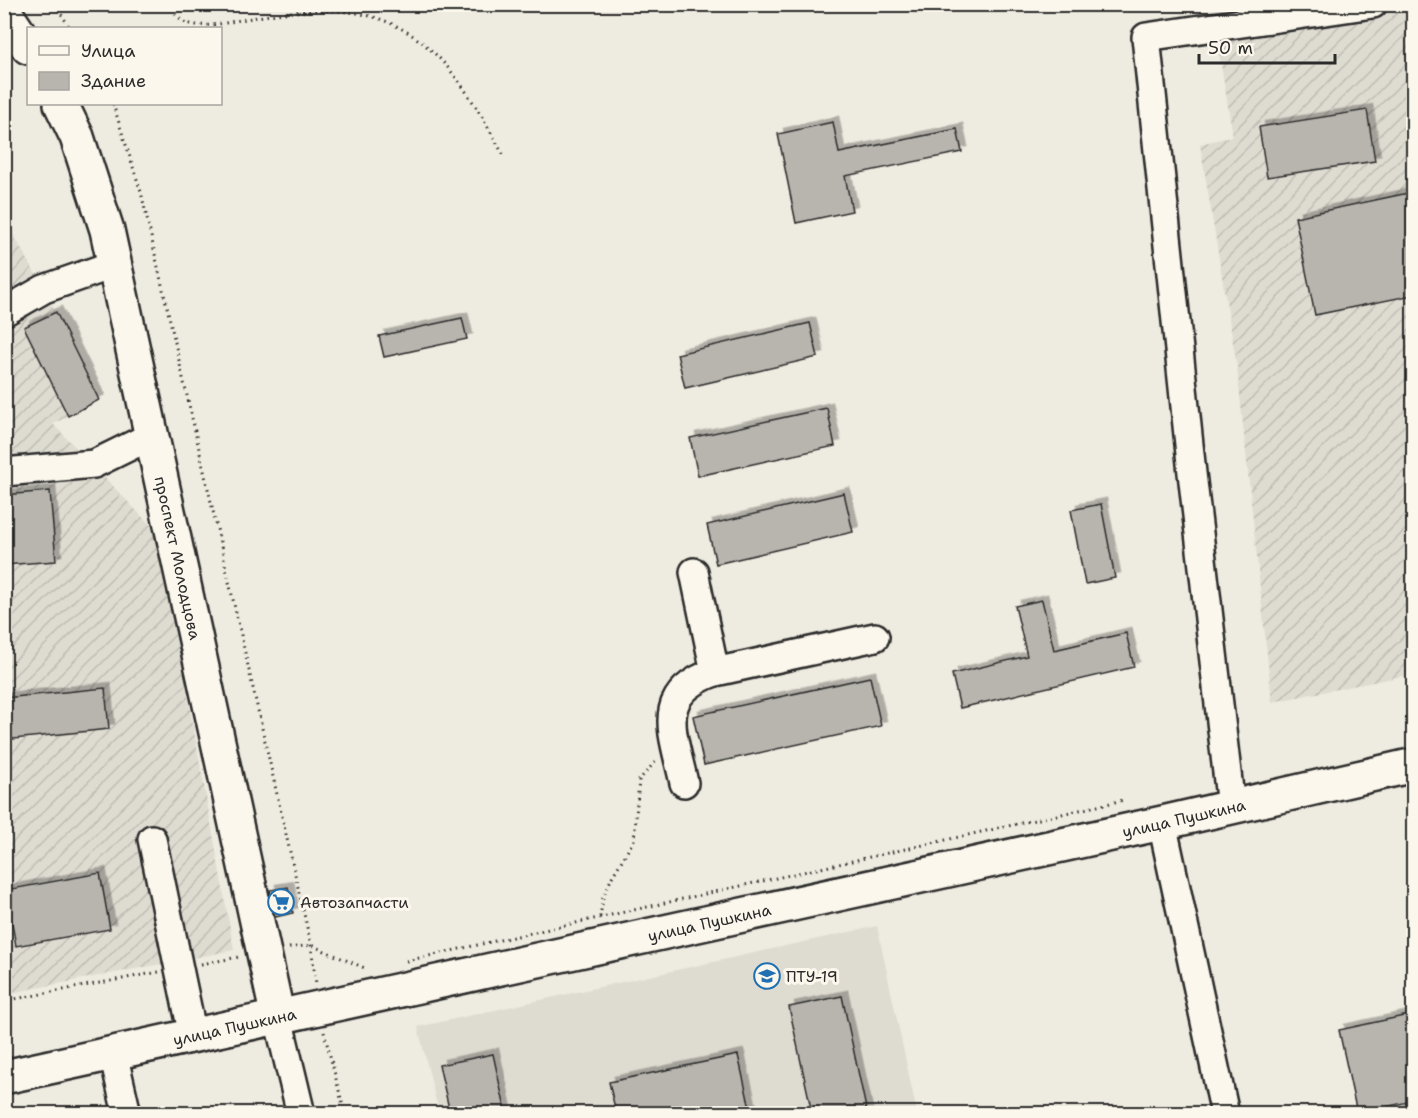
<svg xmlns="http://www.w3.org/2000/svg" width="1418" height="1118" viewBox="0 0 1418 1118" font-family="'Shantell Sans',sans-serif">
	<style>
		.built { fill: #dedbd1 }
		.industrial { fill: url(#industrial-furrows) }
		.building { fill: #b8b5ae; stroke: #2b2b2b; stroke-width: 1.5; filter: url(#shadow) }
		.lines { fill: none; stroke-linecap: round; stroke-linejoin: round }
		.minor-casing { stroke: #2b2b2b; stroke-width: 32 }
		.major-casing { stroke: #2b2b2b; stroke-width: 38 }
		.path { stroke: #2b2b2b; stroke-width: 3; stroke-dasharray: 1.5 4.5; stroke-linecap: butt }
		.minor { stroke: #fbf7ec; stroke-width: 27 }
		.major { stroke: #fbf7ec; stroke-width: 33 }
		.labels { text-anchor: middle; stroke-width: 6; stroke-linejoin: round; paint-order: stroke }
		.street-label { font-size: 16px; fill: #2b2b2b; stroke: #fbf7ec }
		.poi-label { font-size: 16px; fill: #2b2b2b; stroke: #fbf7ec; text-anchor: start }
	</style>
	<defs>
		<pattern id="industrial-furrows" width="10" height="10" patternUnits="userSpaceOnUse" patternTransform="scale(1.5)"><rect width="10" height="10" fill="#dedbd1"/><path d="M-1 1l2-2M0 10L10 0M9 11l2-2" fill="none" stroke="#bfbcb4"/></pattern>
		<filter id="shadow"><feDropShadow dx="5.5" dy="-5.5" stdDeviation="0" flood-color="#0004"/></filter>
	</defs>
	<rect width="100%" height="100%" fill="#eeebe0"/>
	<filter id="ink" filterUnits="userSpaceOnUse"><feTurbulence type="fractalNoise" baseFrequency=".0167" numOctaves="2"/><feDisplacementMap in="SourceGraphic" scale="12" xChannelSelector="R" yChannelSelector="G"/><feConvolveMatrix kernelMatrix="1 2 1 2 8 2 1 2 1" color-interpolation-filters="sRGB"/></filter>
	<g filter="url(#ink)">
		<path class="built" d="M877,926l40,187h-478l-21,-86z"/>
		<g class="industrial">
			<path d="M1211,5h202v669l-141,28 -35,-335 -37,-223 33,-8z"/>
			<path d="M4,218l40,71 55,111 -46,24 105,109 76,417 -229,44z"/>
			<path d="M1413,1099v14h-67z"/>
		</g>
		<g class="building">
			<path d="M1367,110l8,51 -108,16 -8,-50z"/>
			<path d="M833,122l6,31 118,-24 5,23 -117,24 7,35 -56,12 -18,-89z"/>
			<path d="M1413,192v103l-98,20 -20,-98z"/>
			<path d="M56,312l43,88 -31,16 -44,-89z"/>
			<path d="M462,318l5,21 -83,18 -5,-21z"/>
			<path d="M810,323l8,34 -133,31 -8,-34z"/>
			<path d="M827,408l8,38 -137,30 -8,-38z"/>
			<path d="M50,491l6,70 -52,4v-70z"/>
			<path d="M844,493l9,39 -137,32 -9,-39z"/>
			<path d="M1101,504l14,74 -30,6 -14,-74z"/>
			<path d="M1042,600l12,50 72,-17 8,34 -174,41 -8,-34 75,-18 -12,-50z"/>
			<path d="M870,677l11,49 -177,39 -11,-49z"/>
			<path d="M105,688l4,41 -105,11v-42z"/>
			<path d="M100,873l10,56 -94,17 -10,-56z"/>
			<path d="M288,887l5,26 -18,4 -5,-27z"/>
			<path d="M842,996l25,117h-55l-23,-106z"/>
			<path d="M1413,1014v87l-56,12 -18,-83z"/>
			<path d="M493,1054l13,59h-56l-11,-48z"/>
			<path d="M738,1055l13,58h-135l-7,-31z"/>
		</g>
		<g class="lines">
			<g class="minor-casing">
				<g id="minor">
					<path d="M4,312l40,-23 71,-25"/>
					<path d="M4,472l90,-8 59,-29"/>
					<path d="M694,572l21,100 160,-35"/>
					<path d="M684,783c-11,-51 -31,-89 31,-111"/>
					<path d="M1231,807l-39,-334 -46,-436 227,-33"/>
					<path d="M1162,823l63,291"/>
					<path d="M152,839l41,197"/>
					<path d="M278,1018l23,96"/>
					<path d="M113,1053l14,61"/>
				</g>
			</g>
			<g class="major-casing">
				<g id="major">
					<path d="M4,11l24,36"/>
					<path id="s1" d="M61,104l16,33 30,93 171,788"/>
					<path id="s2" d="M4,1077l1158,-254 252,-58"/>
				</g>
			</g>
			<g class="path">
				<path d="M55,4l15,24"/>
				<path d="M168,4c4,7 12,16 19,19 18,6 41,-1 59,-4 50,-9 109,-17 156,10 49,27 77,82 103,129"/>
				<path d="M113,104l28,88 170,753 5,39"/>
				<path d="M600,917l3,-19 9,-21 22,-37 5,-60 17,-19"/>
				<path d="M289,948l22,-3 56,24"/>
				<path d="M406,961l718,-161"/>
				<path d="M201,964l38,-7"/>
				<path d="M4,1001l155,-29"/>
				<path d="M324,1032l21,82"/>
			</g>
			<use href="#minor" class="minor"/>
			<use href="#major" class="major"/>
		</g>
	</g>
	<defs>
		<g id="supermarket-ring" transform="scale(1.35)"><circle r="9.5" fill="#fbf7ec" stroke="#1f6fb2" stroke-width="1.5"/><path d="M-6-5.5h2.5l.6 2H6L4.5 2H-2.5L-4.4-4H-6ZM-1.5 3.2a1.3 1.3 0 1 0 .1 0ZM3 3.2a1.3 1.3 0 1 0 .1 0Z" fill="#1f6fb2"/></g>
		<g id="university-ring" transform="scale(1.35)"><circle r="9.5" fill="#fbf7ec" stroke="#1f6fb2" stroke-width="1.5"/><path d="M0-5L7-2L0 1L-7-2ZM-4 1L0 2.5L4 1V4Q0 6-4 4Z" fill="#1f6fb2"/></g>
	</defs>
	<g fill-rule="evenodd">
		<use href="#supermarket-ring" x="281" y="902"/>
		<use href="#university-ring" x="767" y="976"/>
	</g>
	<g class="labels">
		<g class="street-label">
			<text dy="6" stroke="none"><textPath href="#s1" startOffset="470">проспект Молодцова</textPath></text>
			<text dy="6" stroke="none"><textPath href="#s2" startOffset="1208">улица Пушкина</textPath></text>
			<text dy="6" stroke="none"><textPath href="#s2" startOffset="722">улица Пушкина</textPath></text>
			<text dy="6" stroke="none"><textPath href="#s2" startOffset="236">улица Пушкина</textPath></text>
		</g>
		<g class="poi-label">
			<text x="300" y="908">Автозапчасти</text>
			<text x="786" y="982">ПТУ-19</text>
		</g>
	</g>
	<rect width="1418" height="1118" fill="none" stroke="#fbf7ec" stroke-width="24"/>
	<rect x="12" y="12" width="1394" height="1094" fill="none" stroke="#2b2b2b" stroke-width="2" filter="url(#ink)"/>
	<rect x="27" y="27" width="195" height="78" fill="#fbf7ec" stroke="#a8a59f" stroke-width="1.5"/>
	<rect x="39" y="46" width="30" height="9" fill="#fbf7ec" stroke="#a8a59f" stroke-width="1.5"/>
	<text x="81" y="57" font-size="18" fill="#2b2b2b">Улица</text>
	<rect x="39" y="72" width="30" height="18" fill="#b8b5ae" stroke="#a8a59f" stroke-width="1.5"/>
	<text x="81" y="87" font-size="18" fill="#2b2b2b">Здание</text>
	<path d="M1199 54v9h136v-9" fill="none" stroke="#2b2b2b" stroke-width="3"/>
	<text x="1208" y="54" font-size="18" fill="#2b2b2b" stroke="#fbf7ec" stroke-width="4.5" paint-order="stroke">50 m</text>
</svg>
